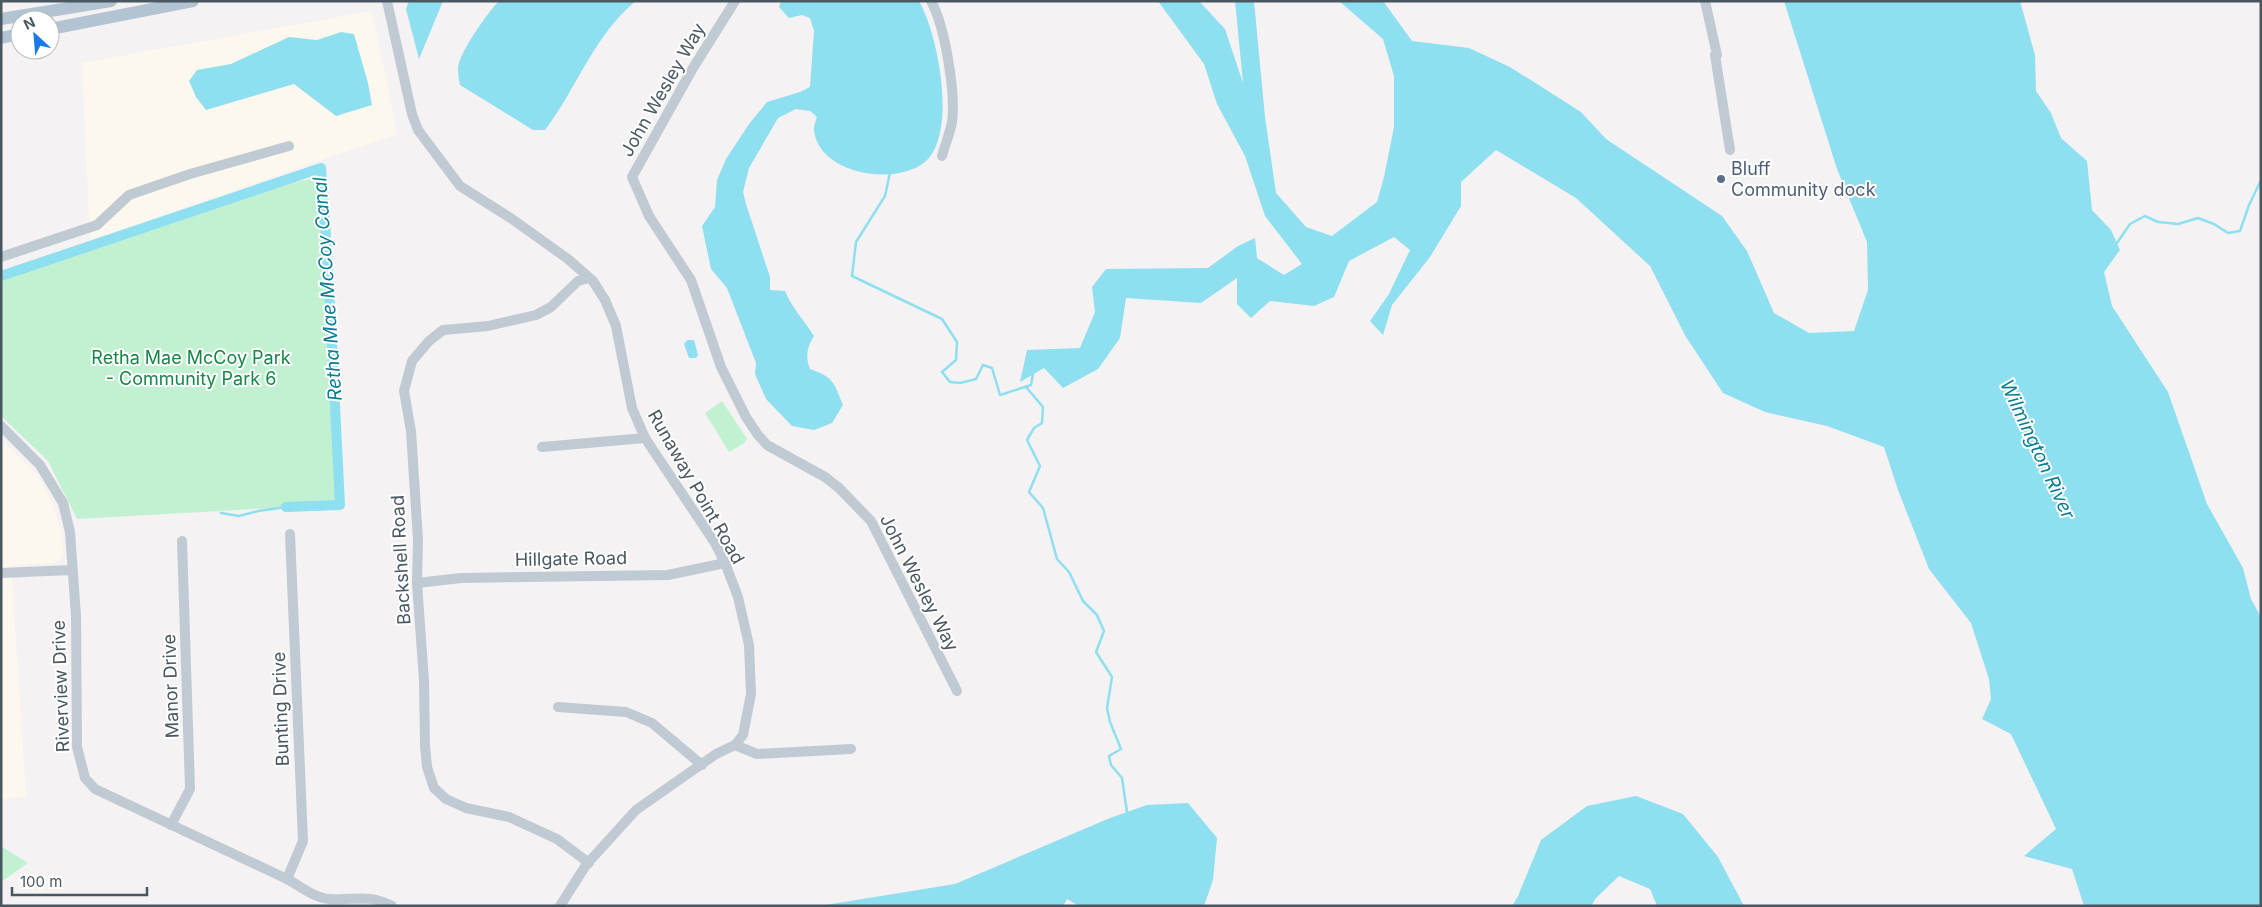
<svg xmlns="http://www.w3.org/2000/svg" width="2262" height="907" viewBox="0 0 2262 907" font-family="Inter,sans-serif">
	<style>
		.commercial { fill: #fdf8ee }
		.green { fill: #c2f1d2 }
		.water { fill: #8edfef }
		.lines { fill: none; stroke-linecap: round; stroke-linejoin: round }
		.stream { stroke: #8edfef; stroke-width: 2.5 }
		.canal { stroke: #8edfef; stroke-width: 10 }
		.minor { stroke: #c0cad2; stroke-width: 10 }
		.major { stroke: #b2c3d1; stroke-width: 12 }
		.service-dot { fill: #5c6f8a; stroke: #fff; stroke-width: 2 }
		.labels { text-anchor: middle; stroke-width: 4; stroke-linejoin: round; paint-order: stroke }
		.street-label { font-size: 18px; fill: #495761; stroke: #fff }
		.service-label { font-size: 18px; fill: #4e5e75; stroke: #fff; text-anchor: start }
		.park-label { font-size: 18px; fill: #168749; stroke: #fff }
		.water-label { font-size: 19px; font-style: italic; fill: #0b7c93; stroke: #fff }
	</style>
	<rect width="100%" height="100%" fill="#f5f2f3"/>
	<g class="commercial">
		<path d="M372,11l25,123 -307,106 -8,-177z"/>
		<path d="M1,439l37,37 14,26 9,29 2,24 -7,8 -45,2 15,231 -25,3z"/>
	</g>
	<g class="green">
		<path d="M328,177l15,327 -266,15 -29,-58 -47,-45v-140l298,-95z"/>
		<path d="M722,401l25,38 -4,5 -14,8 -24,-39z"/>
		<path d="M1,846l27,17 -27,19z"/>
	</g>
	<g class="water">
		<path d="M409,1h34l-24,58 -13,-50z"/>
		<path d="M499,1h137c-42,34 -59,87 -91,129h-12l-73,-45c-1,-5 -2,-10 -2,-16 0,-15 30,-57 41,-68z"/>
		<path d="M781,1h138c19,33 39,133 6,161 -29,24 -105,13 -111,-31 -1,-4 2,-10 3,-14l-7,-6 -14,-2 -18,9 -29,50 -6,24 3,12 24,73v13l15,1c7,17 19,29 29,45 -7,11 -9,21 -4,33 24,8 24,14 33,36l-11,18 -18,7 -22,-4 -26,-27 -11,-25 1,-11 -29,-75 -16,-19 -9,-43 13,-19 2,-27 9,-21 23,-35 18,-22 33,-10 10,-5 4,-56 -4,-13 -8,-3 -13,3 -10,-11z"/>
		<path d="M1158,1h41l26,28 18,54 -8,-82h19l11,116 11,76 30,34 26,9 45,-34 7,-25 10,-50v-51l-11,-37 -44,-38h44l29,40 57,7 41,19 71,45 25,27 116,77 25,35 27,62 35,20 45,-2 14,-41 -1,-48 -30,-73 -53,-168h236l15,54 1,36 15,22 10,25 26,23 5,49 19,20 9,20 -16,22 8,34 56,86 39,112 36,64 8,31 10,18v289h-177l-12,-37 -48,-13 32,-27 -45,-95 -29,-15 9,-20 -2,-20 -18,-56 -42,-54 -31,-79 -14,-43 -57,-21 -62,-14 -42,-19 -37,-56 -36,-71 -74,-68 -80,-48 -35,32v24l-31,51 -38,48 -9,30 -13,-14 19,-27 21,-44 -16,-13 -45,24 -15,36 -20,9 -44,-5 -19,17 -14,-14v-26l-36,25 -75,-5 -6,40 -22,31 -35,19 -19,-20 -24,14 7,-32 53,-2 15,-36 -3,-25 14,-18 102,-1 30,-22 17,-8 2,20 27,17 18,-11 -37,-48 -20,-60 -28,-52 -13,-40z"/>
		<path d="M341,32l13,2 14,49 4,22 -36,11 -42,-32 -88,26 -10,-13 -7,-16 8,-11 34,-6 58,-27 28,3z"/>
		<path d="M687,340h7l4,15 -2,3h-7l-5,-14z"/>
		<path d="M1636,796l47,18 35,43 26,49h-87l-7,-17 -31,-13 -23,22 -5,8h-79l6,-10 23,-56 46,-34z"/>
		<path d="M1188,803l29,35 -4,42 -9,26h-125l-12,-7 -4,7h-244l136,-22 155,-66 37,-13z"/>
	</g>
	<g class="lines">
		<g class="stream">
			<path d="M890,173l-5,23 -29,46 -4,34 90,43 15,23 -1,18 -14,12 8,10 10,1 16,-4 7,-14 9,3 8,27 31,-10 2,-11"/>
			<path d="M2117,243l13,-19 15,-8 13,6 20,2 20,-6 16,6 14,9 12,-2 9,-26 12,-25"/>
			<path d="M1026,387l17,20 -1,16 -8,5 -7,12 13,26 -11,26 14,16 14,51 12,13 14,29 14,14 7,16 -8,21 16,25 -5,31 3,14 11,27 -12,7 2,9 11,13 5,34"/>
			<path d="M221,513l18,3 19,-5 28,-4"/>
		</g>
		<path class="canal" d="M1,276l320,-108 7,99 12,238 -54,2"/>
		<g class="minor">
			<path d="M387,1l25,113 6,16 42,56 52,33 56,40 25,22 12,19 11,26 16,82 13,30 70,105 10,20 13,34 11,48 2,49 -8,41 -8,10 -19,9 -80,56 -50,55 -26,41"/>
			<path d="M735,1l-42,67 -61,109 17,39 42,64 30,87 25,50 12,18 9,10 58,32 14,11 32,33 86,170"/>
			<path d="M931,1c14,25 25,93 21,121 -2,11 -7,23 -10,34"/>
			<path d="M1705,1l12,54h-2l15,95"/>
			<path d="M1,257l96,-32 32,-30 61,-21 99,-28"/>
			<path d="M589,278l-11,3 -27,26 -15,8 -48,11 -45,4 -14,11 -17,20 -8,30 7,40 7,109 -1,43 7,98 1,64 2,22 7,21 12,11 20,9 43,9 48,22 32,24"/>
			<path d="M1,426l39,39 23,38 7,29 6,84 1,131 8,31 10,11 192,90c13,7 27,19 43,20 24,2 38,-6 62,7"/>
			<path d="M542,447l103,-9"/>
			<path d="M1,573l71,-3"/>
			<path d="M417,583l44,-5 207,-3 57,-12"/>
			<path d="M558,707l68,5 26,11 50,42"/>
			<path d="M735,745l22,9 94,-5"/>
			<path d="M171,825l19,-36 -8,-248"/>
			<path d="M287,879l16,-38 -13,-307"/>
		</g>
		<g class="major">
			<path d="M1,19l110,-18"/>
			<path d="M50,29l143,-28"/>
			<path d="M1,38l19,-4"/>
		</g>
	</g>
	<circle class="service-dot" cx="1721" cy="179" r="5"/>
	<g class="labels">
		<g class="street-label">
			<text transform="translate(663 90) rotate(-60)" y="6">John Wesley Way</text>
			<text transform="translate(696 487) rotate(60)" y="6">Runaway Point Road</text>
			<text transform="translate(571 559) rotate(-1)" y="6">Hillgate Road</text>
			<text transform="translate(401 560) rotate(-93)" y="6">Backshell Road</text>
			<text transform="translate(919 583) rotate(63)" y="6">John Wesley Way</text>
			<text transform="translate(61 686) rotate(-92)" y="6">Riverview Drive</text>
			<text transform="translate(171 686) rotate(-92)" y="6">Manor Drive</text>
			<text transform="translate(281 709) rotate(-92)" y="6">Bunting Drive</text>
		</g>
		<g class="service-label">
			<text x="1731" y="175">Bluff<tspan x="1731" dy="21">Community dock</tspan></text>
		</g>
		<g class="park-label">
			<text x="191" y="364">Retha Mae McCoy Park<tspan x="191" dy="21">- Community Park 6</tspan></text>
		</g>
		<g class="water-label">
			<text transform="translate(327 289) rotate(-94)" y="7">Retha Mae McCoy Canal</text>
			<text transform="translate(2038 449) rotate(65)" y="7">Wilmington River</text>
		</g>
	</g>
	<rect width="2262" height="907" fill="none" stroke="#495761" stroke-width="5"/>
	<g transform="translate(35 35) rotate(334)"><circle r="24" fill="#ffffff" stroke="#b6bcc0"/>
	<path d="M0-4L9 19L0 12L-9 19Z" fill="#177cea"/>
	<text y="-8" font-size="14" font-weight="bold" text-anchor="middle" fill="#495761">N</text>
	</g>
	<path d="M12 887v8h135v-8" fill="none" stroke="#495761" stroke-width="2.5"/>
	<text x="20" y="887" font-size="15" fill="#495761" stroke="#ffffff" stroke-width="4" paint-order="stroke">100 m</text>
</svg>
